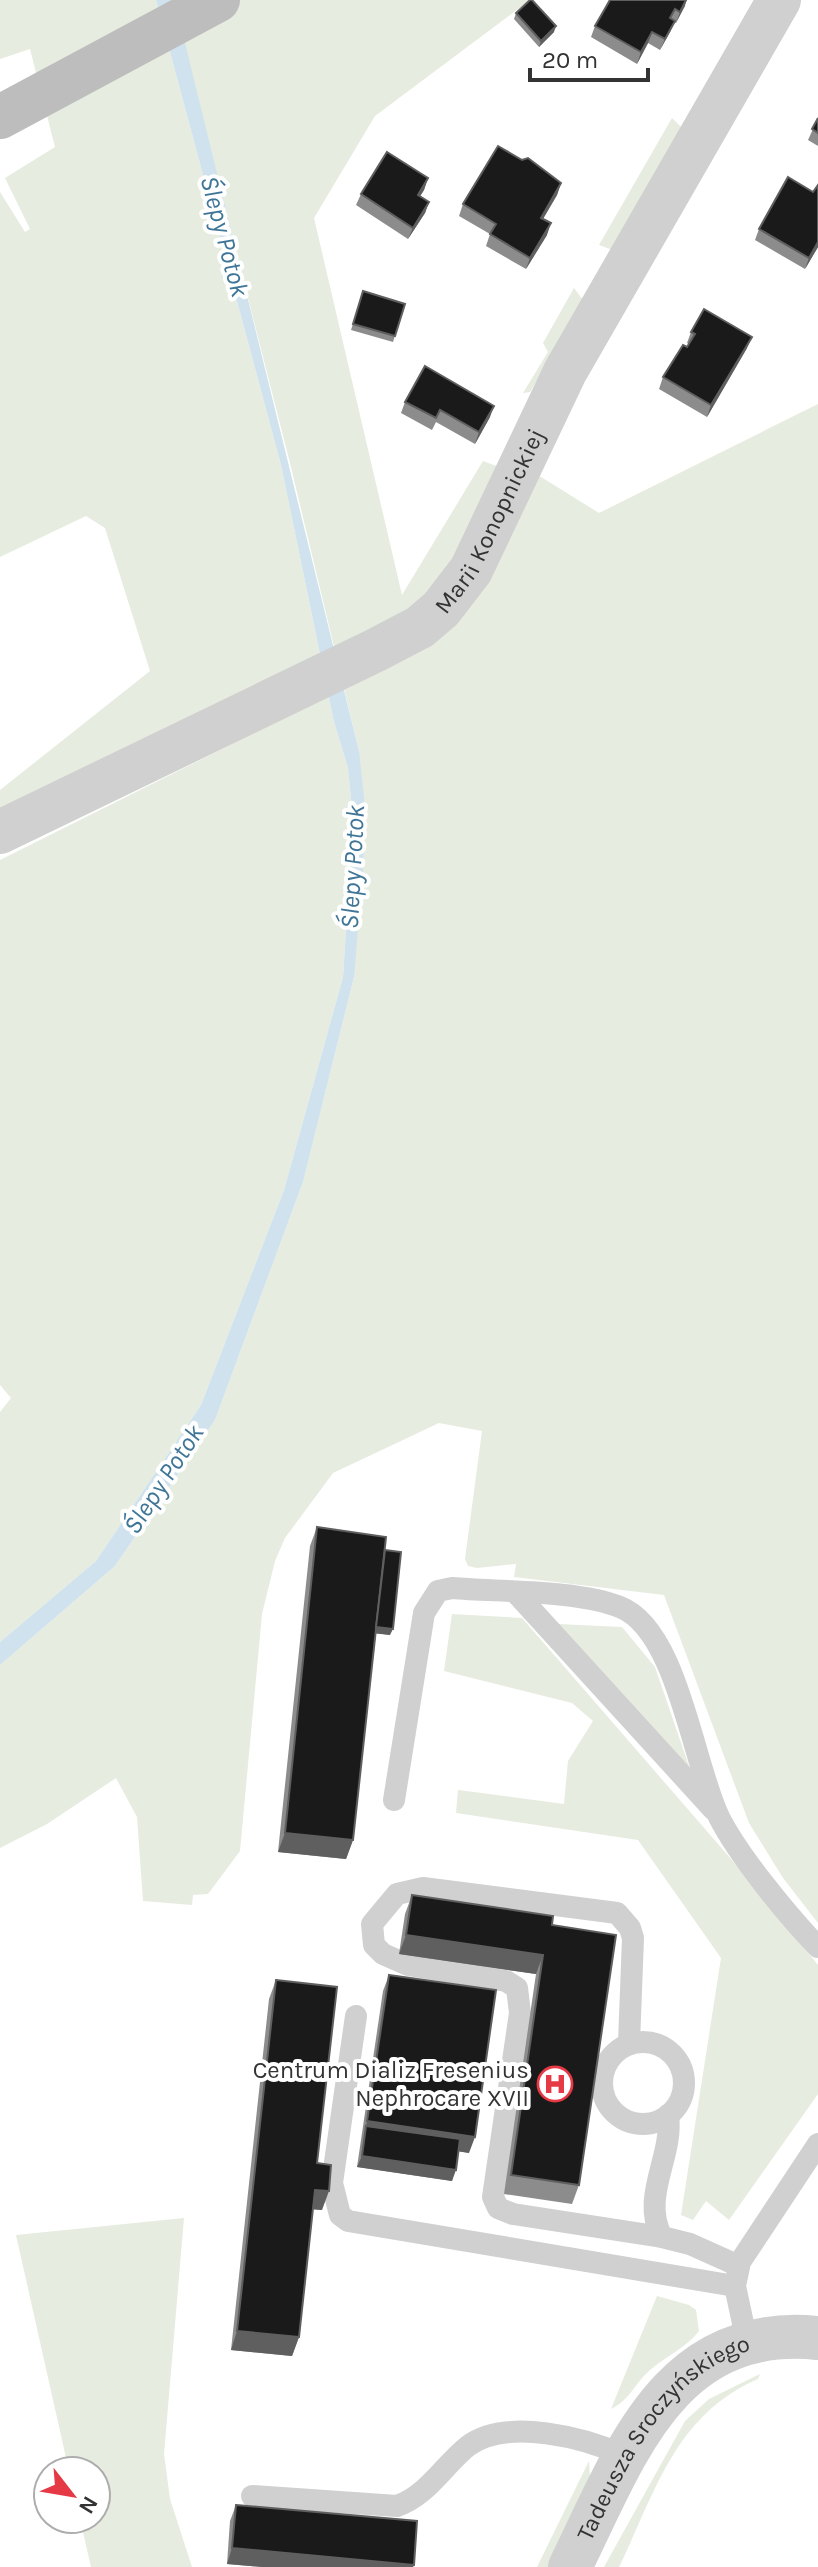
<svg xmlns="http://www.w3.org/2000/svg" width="818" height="2567" viewBox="0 0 818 2567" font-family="Karla,sans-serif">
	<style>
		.green { fill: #e6ecdf }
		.water { fill: #cfe2ee }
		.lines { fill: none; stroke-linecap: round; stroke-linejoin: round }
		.service { stroke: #d0d0d0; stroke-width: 22 }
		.minor { stroke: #d0d0d0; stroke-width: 44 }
		.secondary { stroke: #bdbdbd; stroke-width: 44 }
		.wall { fill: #8c8c8c }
		.shaded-wall { fill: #5f5f5f }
		.building { fill: #1a1a1a; stroke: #5f5f5f; stroke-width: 2 }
		.labels { text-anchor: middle; stroke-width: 8; stroke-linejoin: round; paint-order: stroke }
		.street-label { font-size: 24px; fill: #333; stroke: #fff }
		.poi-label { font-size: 24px; fill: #333; stroke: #fff; text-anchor: end }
		.water-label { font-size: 26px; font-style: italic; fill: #3f7597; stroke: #fff }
	</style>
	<rect width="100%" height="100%" fill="#fff"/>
	<g class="green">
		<path d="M0,0h156l125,465 53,257 14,46 5,52 -10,157 -59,213 -83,215 -105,156 -96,81v-230l11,-14 -11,-13v-525l278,-139 -278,90v-21l150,-119 -45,-143 -19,-12 -86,41v-365l25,40 5,-3 -25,-51 50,-31 -25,-98 -30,10z"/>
		<path d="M172,0h358l-155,116 -61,102 88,377 81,-134 16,6 -88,184 122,-179 66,41 219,-109v1519l-35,-45 -34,-55 -85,-228 -150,-18 2,-13 -39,4 -9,-2 -3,-7 17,-128 -43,-8 -106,50 -48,65 -10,23 -13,53 -22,237 -32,43 -15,1 -1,10 -49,-4 -6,-84 -21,-39 -69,46 -47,24v-183l115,-99 100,-146 88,-238 51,-205 5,-226 -69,-288z"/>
		<path d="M672,118l13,13 -67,121 -19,-7z"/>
		<path d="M574,288l9,12 -53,92 -7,1 25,-41 -5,-9z"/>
		<path d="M452,1614l70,4 216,249 80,98v129l-89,126 -23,-19 -13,19 -12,-5 40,-257 -83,-118 -182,-27 2,-23 106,14 4,-43 25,-40 -21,-18 -128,-32z"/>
		<path d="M558,1624l64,3 33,40 35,102z"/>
		<path d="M184,2218l-20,236 6,45 22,68h-101l-11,-48h16v-48h-27l-53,-236z"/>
		<path d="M657,2296l32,9 7,5 3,21c-13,17 -33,25 -49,39 -16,14 -19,29 -39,39z"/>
		<path d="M760,2374l-2,5c-83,36 -102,112 -139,188h-15l81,-146 24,-22z"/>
		<path d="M589,2461l1,17 -39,89h-14z"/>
	</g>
	<path class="water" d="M156,0h16l12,39 175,712 5,46 -1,74 -9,106 -51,205 -88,238 -100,146 -115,99v-23l96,-81 105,-156 83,-215 59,-213 10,-157 -5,-52 -14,-46 -53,-257z"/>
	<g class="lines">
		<g class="service">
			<path d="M516,1593l197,216"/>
			<path d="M394,1800l30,-187 14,-22 14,-3c47,4 126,2 168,19 58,23 73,157 99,210 19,38 69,99 99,130"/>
			<path d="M356,2016l-24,167 8,32 8,6 387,65"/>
			<circle cx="643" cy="2083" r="41"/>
			<path d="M629,2043l4,-105 -3,-10 -13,-15 -194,-25 -26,6 -25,30 2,21 9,9 25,11 98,16 11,7 3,25 -27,184 5,11 15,6 149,23"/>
			<path d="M668,2115c6,41 -28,82 -6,122l28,7 49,22"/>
			<path d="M747,2342l-12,-56 5,-24 78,-118"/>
			<path d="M252,2496l145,10c30,-10 47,-41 71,-60 39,-29 118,-8 157,10"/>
		</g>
		<g class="minor">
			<path id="s1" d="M0,832l376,-182 44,-23 21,-18 30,-39 94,-198 214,-372"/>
			<path id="s2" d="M570,2567c55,-111 98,-244 248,-229"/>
		</g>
		<path class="secondary" d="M0,117l218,-117"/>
	</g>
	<g class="wall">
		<path d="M609,0h78l-11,23 -2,-1 -4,10 -10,18 -12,-7 -11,21 -46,-27 4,-11z"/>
		<path d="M516,13l38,19 -15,15 -25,-28z"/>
		<path d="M818,118v28l-10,-6z"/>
		<path d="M428,178l-4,12 -4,6 9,6 -4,11 -17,26 -52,-34 5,-11z"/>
		<path d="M561,183l-4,12 -14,24 4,16 -21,34 -40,-23 4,-12 -31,-18 4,-12z"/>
		<path d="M759,229l59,18 -13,22 -50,-29z"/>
		<path d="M363,291l42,13 -12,38 -42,-12z"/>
		<path d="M691,332l56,16 -40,69 -48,-28 4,-12 26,-33 -2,-1z"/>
		<path d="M405,402l85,15 -15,27 -39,-22 -4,8 -31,-17z"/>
		<path d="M317,1527l68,23 5,85 -14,-2 -23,207 -7,19 -68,-7 32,-306z"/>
		<path d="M412,1895l140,30 27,260 -7,19 -68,-10 32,-220 -137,-20 6,-40z"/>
		<path d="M389,1975l80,178 -10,-2 -7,30 -95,-14 26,-176z"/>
		<path d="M276,1980l46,230 -9,-1 -14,128 -7,19 -61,-6 38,-351z"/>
		<path d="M236,2505l178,60 -1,2h-151l-35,-3 3,-43z"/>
	</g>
	<g class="shaded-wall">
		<path d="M686,0l-1,6 -9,17 4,-11z"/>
		<path d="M675,21l-5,11 -10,18 5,-11z"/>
		<path d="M556,26l-2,6 -15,15 2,-6z"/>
		<path d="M652,32l-4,11 -11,21 4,-12z"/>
		<path d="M428,178l-4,12 -10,16 4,-11z"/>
		<path d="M561,183l-4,12 -20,34 4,-11z"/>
		<path d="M429,202l-4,11 -17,26 5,-11z"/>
		<path d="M551,223l-4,12 -21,34 4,-11z"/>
		<path d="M818,242v5l-13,22 4,-11z"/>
		<path d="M752,337l-5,11 -40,69 4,-12z"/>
		<path d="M494,406l-4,11 -15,27 4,-12z"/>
		<path d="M373,1627l20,2 -3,6 -19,-2z"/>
		<path d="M285,1833l68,7 -7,19 -68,-7z"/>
		<path d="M406,1935l137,20 -7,19 -137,-20z"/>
		<path d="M367,2121l108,16 -6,16 -105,-16z"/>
		<path d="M362,2156l94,14 -4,11 -95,-14z"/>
		<path d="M315,2190l14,1 -7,19 -14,-1z"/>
		<path d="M237,2331l62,6 -7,19 -61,-6z"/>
		<path d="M232,2548l182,17 -1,2h-151l-35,-3z"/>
	</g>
	<g class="building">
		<path d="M530,0h2l24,26 -15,15 -25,-28z"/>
		<path d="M610,0h76l-6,12 -5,-3 -5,9 5,3 -10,18 -13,-7 -11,20 -46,-26z"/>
		<path d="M818,118v15l-6,-4z"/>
		<path d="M498,146l24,14 6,-2 33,25 -20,35 10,5 -21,35 -40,-24 6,-10 -33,-20z"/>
		<path d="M387,152l41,26 -10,17 11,7 -16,26 -52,-34z"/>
		<path d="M788,177l25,15 5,-7v57l-9,16 -50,-29z"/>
		<path d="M363,291l42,13 -10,32 -42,-12z"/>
		<path d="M704,309l48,28 -41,68 -48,-28 20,-32 4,2 8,-13 -4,-2z"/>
		<path d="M425,366l69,40 -15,26 -39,-22 -4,8 -31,-16z"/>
		<path d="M317,1527l69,10 -33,303 -68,-7z"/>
		<path d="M385,1550l16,2 -8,77 -17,-2z"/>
		<path d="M412,1895l141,21 -1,9 64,10 -37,250 -68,-10 32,-220 -137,-20z"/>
		<path d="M389,1975l107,15 -21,147 -108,-16z"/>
		<path d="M276,1980l61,7 -20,176 14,2 -2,26 -14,-1 -16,147 -62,-6z"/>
		<path d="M366,2126l94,13 -4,31 -94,-14z"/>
		<path d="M236,2505l181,16 -3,44 -182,-17z"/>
	</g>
	<defs>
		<g id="hospital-ring" transform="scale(1.8)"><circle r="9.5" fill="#fff" stroke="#e63946" stroke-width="1.5"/><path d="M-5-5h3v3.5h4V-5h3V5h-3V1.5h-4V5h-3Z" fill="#e63946"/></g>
	</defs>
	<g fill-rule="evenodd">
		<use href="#hospital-ring" x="555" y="2084"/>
	</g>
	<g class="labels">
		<g class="street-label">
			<text dy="8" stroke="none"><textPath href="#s1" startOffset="596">Marii Konopnickiej</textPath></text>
			<text dy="8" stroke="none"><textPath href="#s2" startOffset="164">Tadeusza Sroczyńskiego</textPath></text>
		</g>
		<g class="poi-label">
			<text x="529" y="2078">Centrum Dializ Fresenius<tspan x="529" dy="28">Nephrocare XVII</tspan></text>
		</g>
		<g class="water-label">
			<text transform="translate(225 236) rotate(75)" y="9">Ślepy Potok</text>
			<text transform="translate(352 867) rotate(-87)" y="9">Ślepy Potok</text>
			<text transform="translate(163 1479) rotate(-57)" y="9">Ślepy Potok</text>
		</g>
	</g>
	<g transform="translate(72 2495) rotate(121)"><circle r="38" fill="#ffffff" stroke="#adadad" stroke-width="2"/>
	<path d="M0-6L14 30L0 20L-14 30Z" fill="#e63946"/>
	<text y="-12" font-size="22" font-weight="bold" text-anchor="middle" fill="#333333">N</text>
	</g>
	<path d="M530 68v12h118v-12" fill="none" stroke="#333333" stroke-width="4"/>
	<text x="542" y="68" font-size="24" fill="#333333" stroke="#ffffff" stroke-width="6" paint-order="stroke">20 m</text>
</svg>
